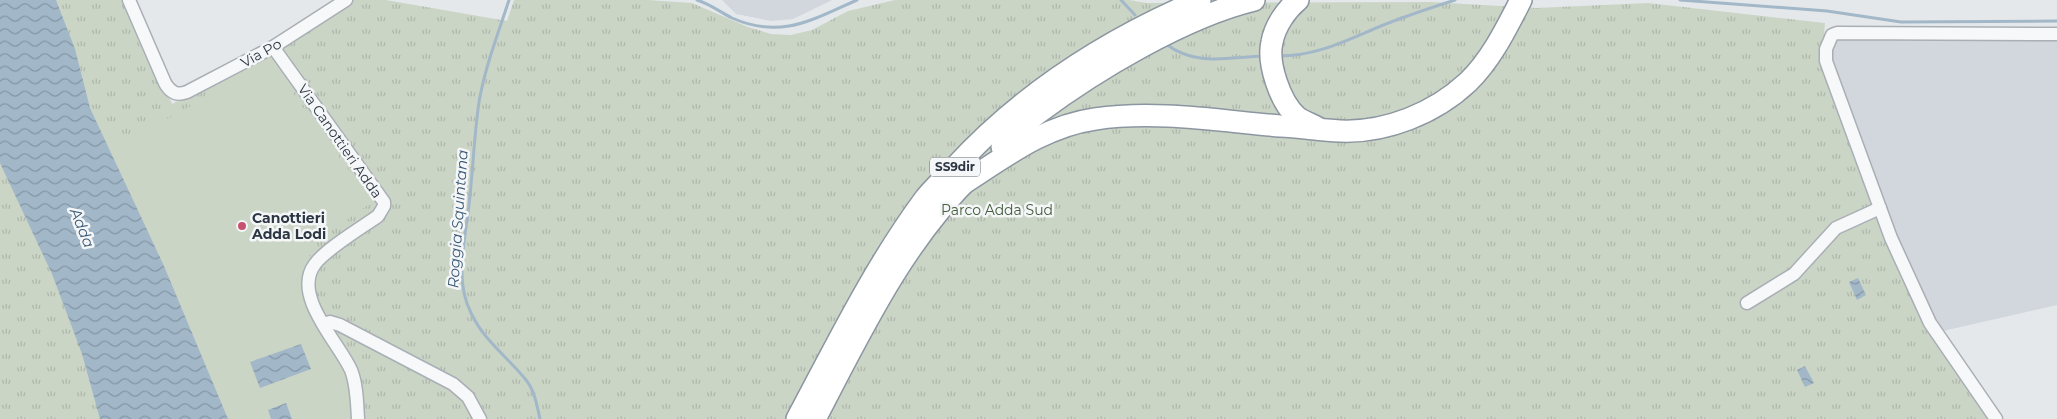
<svg xmlns="http://www.w3.org/2000/svg" width="2057" height="419" viewBox="0 0 2057 419" font-family="Montserrat,sans-serif">
	<style>
		.built { fill: #d2d7dd }
		.park { fill: url(#park-tufts) }
		.pitch { fill: #cbd5c6 }
		.water { fill: url(#water-waves) }
		.lines { fill: none; stroke-linecap: round; stroke-linejoin: round }
		.stream { stroke: #a2b8c9; stroke-width: 3 }
		.minor-casing { stroke: #a9afb5; stroke-width: 15 }
		.trunk-casing { stroke: #8c96a1; stroke-width: 24 }
		.minor { stroke: #f7f8fa; stroke-width: 12 }
		.trunk { stroke: #fff; stroke-width: 21 }
		.poi-dot { fill: #c7526f; stroke: #f4f6f8; stroke-width: 2 }
		.labels { text-anchor: middle; stroke-width: 5; stroke-linejoin: round; paint-order: stroke }
		.shield { fill: #f4f6f8; stroke: #687079; stroke-width: 1 }
		.shield-label { font-size: 12px; font-weight: bold; fill: #2c3743 }
		.street-label { font-size: 14px; fill: #2c3743; stroke: #f4f6f8 }
		.park-label { font-size: 14px; fill: #455e3b; stroke: #f4f6f8 }
		.poi-label { font-size: 14px; font-weight: bold; fill: #2c3743; stroke: #f4f6f8; text-anchor: start }
		.water-label { font-size: 15px; font-style: italic; fill: #395975; stroke: #f4f6f8 }
	</style>
	<defs>
		<pattern id="park-tufts" width="24" height="20" patternUnits="userSpaceOnUse" patternTransform="scale(1.25)"><rect width="24" height="20" fill="#cbd5c6"/><path d="M3 7l-1-3M5 7V3M7 7l1-3M15 17l-1-3M17 17v-4M19 17l1-3" fill="none" stroke="#aeb7ab"/></pattern>
		<pattern id="water-waves" width="16" height="10" patternUnits="userSpaceOnUse" patternTransform="scale(1.25)"><rect width="16" height="10" fill="#a2b8c9"/><path d="M0 5q4-4 8 0t8 0" fill="none" stroke="#8496a5"/></pattern>
	</defs>
	<rect width="100%" height="100%" fill="#e4e8eb"/>
	<g class="built">
		<path d="M722,0h110l-39,19 -22,2 -35,-7z"/>
		<path d="M2057,34v271l-114,26 -13,-8 -104,-274 6,-14z"/>
	</g>
	<path class="park" d="M0,0h127l45,104 103,-55 76,-49h35l121,21 7,-21h134l44,3 56,24 23,7 20,1 21,-5 36,-19 47,-11h234l18,3 284,-1 105,6 112,-5 177,20 -3,36 66,181 106,179h-1994z"/>
	<path class="pitch" d="M268,59l104,143 -67,47 6,9c-30,40 20,80 35,115 6,14 5,31 6,46h-124l-64,-153 -58,-123 68,-27z"/>
	<g class="water">
		<path d="M0,0h56l19,49 15,59 74,158 64,153h-128l-18,-65 -30,-80 -52,-111z"/>
		<path d="M1858,278l8,17 -9,5 -8,-18z"/>
		<path d="M301,344l10,25 -51,19 -10,-26z"/>
		<path d="M1805,366l9,17 -9,4 -8,-17z"/>
		<path d="M286,403l6,16h-21l-3,-9z"/>
	</g>
	<g class="lines">
		<g class="stream">
			<path d="M509,0c-11,34 -24,67 -30,102 -5,34 -6,69 -10,103 -4,36 -15,74 2,108 13,28 37,44 55,67 9,11 11,26 14,39"/>
			<path d="M697,0c13,4 23,12 35,18 50,22 81,1 125,-18"/>
			<path d="M1121,0l14,15"/>
			<path d="M1680,0l147,11 74,11 156,-1"/>
			<path d="M1166,44c30,23 62,13 98,12"/>
			<path d="M1279,56c38,0 68,-16 102,-30 24,-10 49,-18 74,-26"/>
		</g>
		<g class="minor-casing">
			<g id="minor">
				<path d="M129,0l36,83c5,9 12,13 22,9l86,-45 73,-47"/>
				<path d="M273,47l111,155v4l-6,10c-17,12 -52,33 -63,48 -24,31 24,79 36,106 6,15 6,33 7,49"/>
				<path d="M1747,303l47,-29 42,-46 44,-20"/>
				<path d="M323,324l7,-2 10,3 113,59 15,13 12,22"/>
				<path d="M1996,419l-66,-96 -39,-85 -65,-177v-12l6,-14 5,-2 220,1"/>
			</g>
		</g>
		<g class="trunk-casing">
			<g id="trunk">
				<path d="M1298,0c-12,10 -23,26 -26,42 -5,21 8,60 25,75 5,4 14,7 21,11"/>
				<path d="M1002,147c11,-11 23,-25 36,-34 58,-43 146,-96 216,-113"/>
				<path d="M964,183c42,-27 81,-57 131,-64 61,-9 125,2 185,7 20,1 40,4 60,5 46,2 95,-18 128,-49 23,-22 38,-53 53,-82"/>
				<path d="M797,419c40,-75 77,-151 127,-219 9,-12 21,-22 31,-33 68,-74 153,-128 245,-167"/>
				<path d="M815,419c45,-86 88,-178 159,-246"/>
			</g>
		</g>
		<use href="#minor" class="minor"/>
		<use href="#trunk" class="trunk"/>
	</g>
	<circle class="poi-dot" cx="242" cy="226" r="5"/>
	<g class="labels">
		<rect class="shield" x="930" y="157.5" width="50" height="19" rx="4"/>
		<g class="shield-label">
			<text x="955" y="171">SS9dir</text>
		</g>
		<g class="street-label">
			<text transform="translate(261 53) rotate(-29)" y="5">Via Po</text>
			<text transform="translate(340 141) rotate(55)" y="5">Via Canottieri Adda</text>
		</g>
		<g class="park-label">
			<text x="997" y="215">Parco Adda Sud</text>
		</g>
		<g class="poi-label">
			<text x="252" y="223">Canottieri<tspan x="252" dy="16">Adda Lodi</tspan></text>
		</g>
		<g class="water-label">
			<text transform="translate(458 219) rotate(-86)" y="5">Roggia Squintana</text>
			<text transform="translate(82 228) rotate(68)" y="5">Adda</text>
		</g>
	</g>
</svg>
